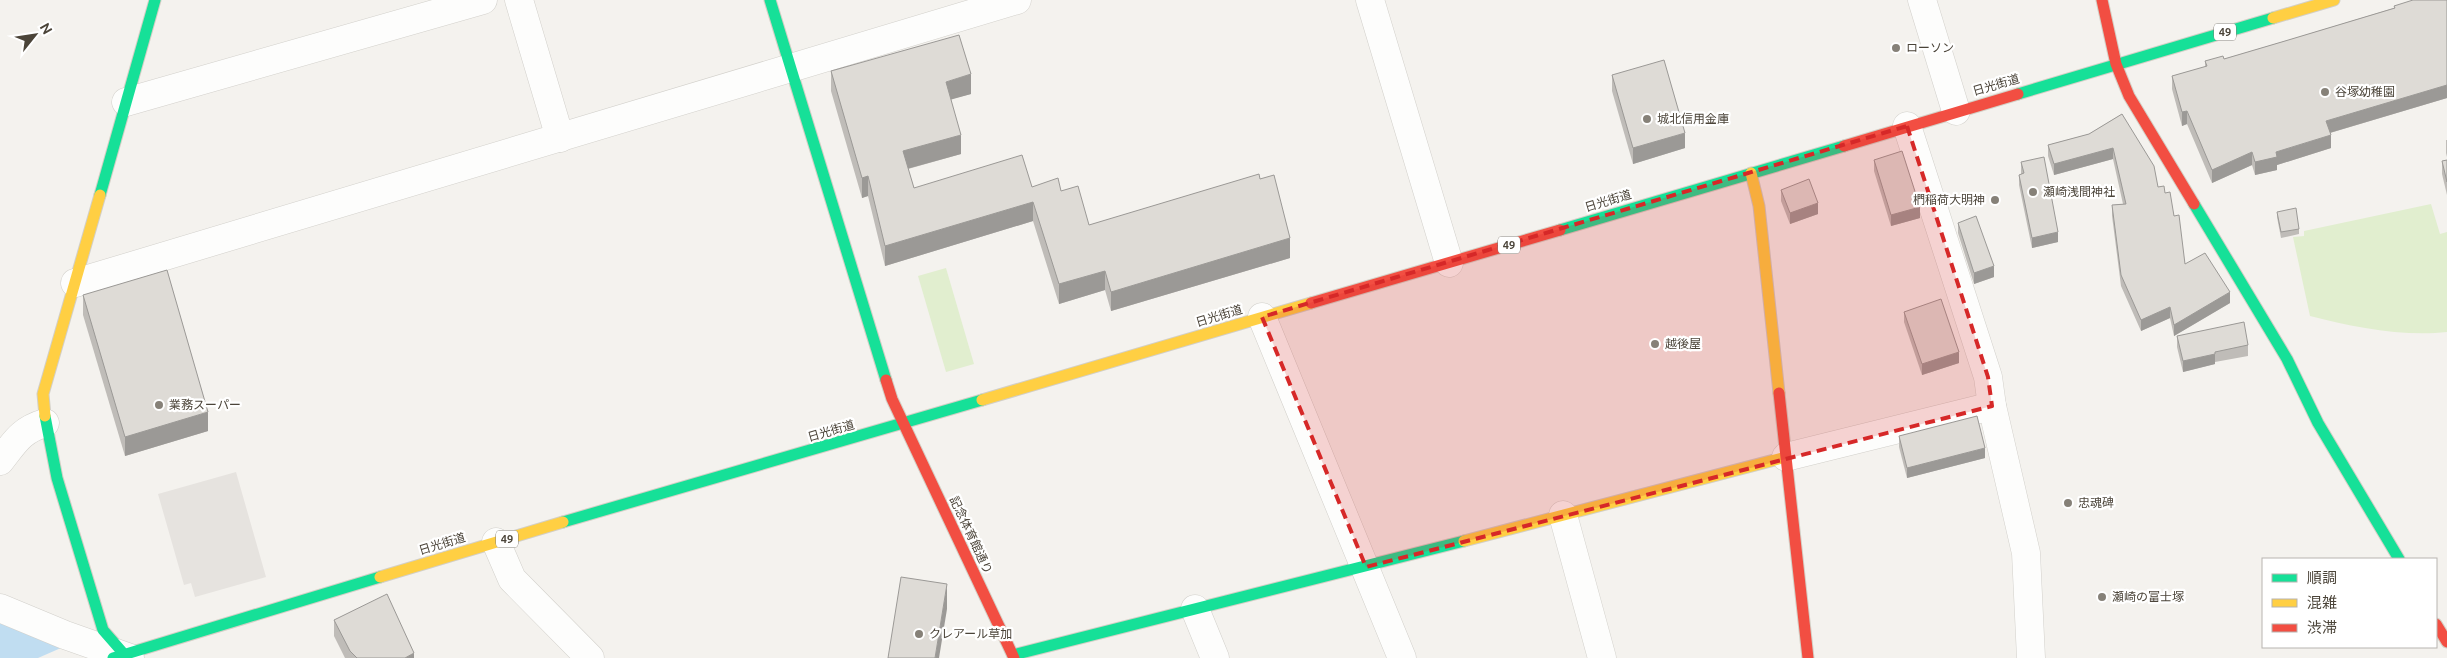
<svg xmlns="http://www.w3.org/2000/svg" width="2447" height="658" viewBox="0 0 2447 658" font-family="Ubuntu,'Noto Sans JP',sans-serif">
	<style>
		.green { fill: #e1eecf }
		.parking { fill: #e6e3df }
		.water { fill: #c0ddf1 }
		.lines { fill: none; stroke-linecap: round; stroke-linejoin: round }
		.street-casing { stroke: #d2d0cb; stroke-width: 29 }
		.fast-casing { stroke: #d3cfc5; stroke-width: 13 }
		.slow-casing { stroke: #d3cfc5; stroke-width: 13 }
		.jam-casing { stroke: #d3cfc5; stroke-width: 13 }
		.street { stroke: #fdfdfc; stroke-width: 28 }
		.fast { stroke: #16e098; stroke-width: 11 }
		.slow { stroke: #ffcf43; stroke-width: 11 }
		.jam { stroke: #f24e42; stroke-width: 11 }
		.wall { fill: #bfbcb8 }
		.shaded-wall { fill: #9b9996 }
		.building { fill: #dedbd6; stroke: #9b9996 }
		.marked { fill: #d62828; fill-opacity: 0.2; stroke: #d62828; stroke-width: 4; stroke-dasharray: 10 6; stroke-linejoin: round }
		.poi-dot { fill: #868178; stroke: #fff; stroke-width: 2 }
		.labels { text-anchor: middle; stroke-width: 4.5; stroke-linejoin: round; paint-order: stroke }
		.shield { fill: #fff; stroke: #817c74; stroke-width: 1 }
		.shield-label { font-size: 11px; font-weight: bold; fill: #4b4439 }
		.poi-label { font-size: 12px; fill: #4b4439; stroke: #fff; text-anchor: start }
		.street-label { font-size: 12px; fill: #4b4439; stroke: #fff }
	</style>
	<rect width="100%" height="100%" fill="#f4f2ee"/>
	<g class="green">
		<path d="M2431,204l9,30 7,-2v100c-43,5 -95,-5 -137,-16l-17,-79 11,-1v-5z"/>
		<path d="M946,268l28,96 -28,8 -28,-96z"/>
	</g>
	<path class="parking" d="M236,472l30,105 -71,20 -4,-14 -7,2 -26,-91z"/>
	<path class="water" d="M0,616l70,28 -32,14h-38z"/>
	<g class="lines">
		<g class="street-casing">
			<g id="street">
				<path d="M519,0l41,138"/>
				<path d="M1370,0l79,263"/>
				<path d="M1922,0l34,111"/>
				<path d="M126,102l357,-102"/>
				<path d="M1907,126l81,251 4,29 34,147 5,105"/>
				<path d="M75,283l942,-283"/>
				<path d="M1262,317l140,341"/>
				<path d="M1786,457l206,-51"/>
				<path d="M0,461c15,-19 21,-31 45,-38"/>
				<path d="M1563,515l39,143"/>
				<path d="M496,542l16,37 78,79"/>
				<path d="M0,608l65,27 65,23"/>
				<path d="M1195,609l20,49"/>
			</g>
		</g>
		<g class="fast-casing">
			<g id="fast">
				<path d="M770,0l116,380"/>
				<path d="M2018,94l255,-76"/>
				<path d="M100,195l55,-195"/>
				<path d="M2194,204l93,155 31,64 81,136"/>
				<path d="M1560,230l284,-84"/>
				<path d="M45,416l12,62 46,152 21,24"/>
				<path d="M563,522l419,-122"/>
				<path d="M1013,655l451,-114"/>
				<path d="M113,658l267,-81"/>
			</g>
		</g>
		<g class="slow-casing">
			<g id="slow">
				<path d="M2273,18l61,-18"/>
				<path d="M1751,173l8,33 20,187"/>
				<path d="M982,400l329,-97"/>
				<path d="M45,416l-2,-22 57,-199"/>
				<path d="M1464,541l322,-84"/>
				<path d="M380,577l183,-55"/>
			</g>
		</g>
		<g class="jam-casing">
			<g id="jam">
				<path d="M2102,0l14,64 13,32 65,108"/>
				<path d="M1844,146l174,-52"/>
				<path d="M1311,303l249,-73"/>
				<path d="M886,380l6,19 122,259"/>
				<path d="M1779,393l29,265"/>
				<path d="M2436,624l11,18"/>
			</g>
		</g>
		<use href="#street" class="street"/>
		<use href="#fast" class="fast"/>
		<use href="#slow" class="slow"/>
		<use href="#jam" class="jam"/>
	</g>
	<g class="wall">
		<path d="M2447,0v98l-117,35 1,15 -54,17v5l-22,5 -3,-10 -40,18 -25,-59 -5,2 -10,-37v-13l33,-9v-6l19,-2 61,-18 109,-33v-2z"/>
		<path d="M831,71l140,23 -20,5 10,55 -53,15 6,19 118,-1 29,4 28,34 171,-46 30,79 -179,53 -6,-21 -46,14 -26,-83 -148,45 -17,-70 -6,2 -31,-107z"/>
		<path d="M1612,75l73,73 -52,16 -21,-73z"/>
		<path d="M2122,114l36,73 7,6 9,23 11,48 45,39 -56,33 -4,-18 -29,13 -20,-45 -9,-70v-11l11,-1 -10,-45 -59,16 -6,-19v-11l41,-11z"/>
		<path d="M2446,140h1v17l-1,-4z"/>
		<path d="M1874,160l46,58 -29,8 -17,-55z"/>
		<path d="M2447,160v35l-5,-21v-13z"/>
		<path d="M2021,162l37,80 -26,6 -13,-63v-10l2,-1z"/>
		<path d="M1781,190l37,24 -28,10 -9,-23z"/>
		<path d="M2277,212l22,17v5l-18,4 -4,-21z"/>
		<path d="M1958,223l36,54 -20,7 -16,-51z"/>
		<path d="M83,295l125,136 -83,25 -42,-141z"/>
		<path d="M1904,312l55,51 -37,12 -18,-53z"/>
		<path d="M2177,336l71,9v11l-33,6v2l-32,8 -6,-25z"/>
		<path d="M1899,436l86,22 -78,20 -8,-31z"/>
		<path d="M334,620l80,38h-69l-11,-22z"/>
	</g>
	<g class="shaded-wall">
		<path d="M971,74v20l-25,7v-19z"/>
		<path d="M2447,85v13l-121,36v-13z"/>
		<path d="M2187,111v13l-5,2v-14z"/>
		<path d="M1685,133v15l-52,16v-16z"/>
		<path d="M961,135v19l-58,16v-19z"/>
		<path d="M2331,135v13l-54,17v5l-22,5v-13l21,-10z"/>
		<path d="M2113,148v11l-59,16v-11z"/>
		<path d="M2252,152v13l-40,18v-13z"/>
		<path d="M868,176v20l-6,2v-20z"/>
		<path d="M1033,202v19l-148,45v-20z"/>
		<path d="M1818,203v11l-28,10v-11z"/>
		<path d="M1920,207v11l-29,8v-11z"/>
		<path d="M2058,232v10l-26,6v-10z"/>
		<path d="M1290,238v20l-179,53v-19z"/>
		<path d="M1994,266v11l-20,7v-11z"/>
		<path d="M1105,271v19l-46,14v-20z"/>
		<path d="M2230,292v11l-56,33v-11z"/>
		<path d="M2170,307v11l-29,13v-11z"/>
		<path d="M1959,352v11l-37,12v-11z"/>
		<path d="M2215,354v10l-32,8v-11z"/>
		<path d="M208,412v19l-83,25v-19z"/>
		<path d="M1985,448v10l-78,20v-10z"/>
		<path d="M947,584v25l-8,49h-4z"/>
		<path d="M414,653v5h-9z"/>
	</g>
	<g class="building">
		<path d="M2413,0h34v85l-121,36 5,14 -55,17 1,5 -22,5 -3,-10 -40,18 -25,-59 -5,1 -10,-36 35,-10 -2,-5 18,-5 1,3 61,-18 110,-33 -1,-2z"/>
		<path d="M959,35l12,39 -25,8 15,53 -58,16 11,37 108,-33 10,32 26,-9 3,13 17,-5 11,39 170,-51 1,5 14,-4 16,63 -179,54 -6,-21 -46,13 -26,-82 -148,44 -17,-70 -6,2 -31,-107z"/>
		<path d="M1664,60l21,73 -52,15 -21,-73z"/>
		<path d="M2122,114l32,52 4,21 6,-1 1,7 5,-1 4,24 5,-1 6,49 20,-11 25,39 -56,33 -4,-18 -29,13 -20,-45 -9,-70 14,-1 -13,-56 -59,16 -6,-19 41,-11z"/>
		<path d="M1902,151l18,56 -29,8 -17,-55z"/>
		<path d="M2044,157l14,75 -26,6 -13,-63 5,-2 -3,-11z"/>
		<path d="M2447,160v22l-5,-21z"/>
		<path d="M1809,179l9,24 -28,10 -9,-23z"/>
		<path d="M2296,208l3,21 -18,3 -4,-20z"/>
		<path d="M1976,216l18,50 -20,7 -16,-50z"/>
		<path d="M167,270l41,142 -83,25 -42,-142z"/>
		<path d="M1941,299l18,53 -37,12 -18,-52z"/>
		<path d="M2244,322l4,23 -33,7v2l-32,7 -6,-25z"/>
		<path d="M1977,416l8,32 -78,20 -8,-32z"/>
		<path d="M901,577l46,7 -12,74h-47z"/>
		<path d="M387,594l27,59 -9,5h-48l-7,-7 -16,-31z"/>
	</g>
	<path class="marked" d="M1907,126l81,251 4,29 -626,161 -104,-250z"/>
	<g class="poi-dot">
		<circle cx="1896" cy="48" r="5"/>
		<circle cx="2325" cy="92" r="5"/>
		<circle cx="1647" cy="119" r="5"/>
		<circle cx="2033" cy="192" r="5"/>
		<circle cx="1995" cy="200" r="5"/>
		<circle cx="1655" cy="344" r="5"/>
		<circle cx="159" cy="405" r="5"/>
		<circle cx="2068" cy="503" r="5"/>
		<circle cx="2102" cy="597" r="5"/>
		<circle cx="919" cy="634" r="5"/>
	</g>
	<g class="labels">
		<g class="shield">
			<rect x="2214" y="23.5" width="22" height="17" rx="4"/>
			<rect x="1498" y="236.5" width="22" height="17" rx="4"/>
			<rect x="496" y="530.5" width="22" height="17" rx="4"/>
		</g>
		<g class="shield-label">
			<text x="2225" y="36">49</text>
			<text x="1509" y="249">49</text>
			<text x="507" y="543">49</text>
		</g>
		<g class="poi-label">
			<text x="1906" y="52">ローソン</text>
			<text x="2335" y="96">谷塚幼稚園</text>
			<text x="1657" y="123">城北信用金庫</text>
			<text x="2043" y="196">瀬崎浅間神社</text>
			<text x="1985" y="204" text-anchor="end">椚稲荷大明神</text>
			<text x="1665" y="348">越後屋</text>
			<text x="169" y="409">業務スーパー</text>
			<text x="2078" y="507">忠魂碑</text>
			<text x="2112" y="601">瀬崎の富士塚</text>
			<text x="929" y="638">クレアール草加</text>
		</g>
		<g class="street-label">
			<text transform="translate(1996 85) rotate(-16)" y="4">日光街道</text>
			<text transform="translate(1608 201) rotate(-17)" y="4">日光街道</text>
			<text transform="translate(1219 316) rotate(-17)" y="4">日光街道</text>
			<text transform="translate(831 431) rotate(-16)" y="4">日光街道</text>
			<text transform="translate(971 535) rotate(65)" y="4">記念体育館通り</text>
			<text transform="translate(442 544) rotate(-17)" y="4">日光街道</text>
		</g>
	</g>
	<rect x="2262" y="558" width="175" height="90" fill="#ffffff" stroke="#b7b4b0"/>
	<rect x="2272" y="574" width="25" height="8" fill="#16e098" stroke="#b7b4b0"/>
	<text x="2307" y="583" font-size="15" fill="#4b4439">順調</text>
	<rect x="2272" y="599" width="25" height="8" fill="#ffcf43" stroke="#b7b4b0"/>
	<text x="2307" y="608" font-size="15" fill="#4b4439">混雑</text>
	<rect x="2272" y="624" width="25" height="8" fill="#f24e42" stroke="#b7b4b0"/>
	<text x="2307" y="633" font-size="15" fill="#4b4439">渋滞</text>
	<g transform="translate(35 35) rotate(60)" stroke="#ffffff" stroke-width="4" paint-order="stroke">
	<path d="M0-4L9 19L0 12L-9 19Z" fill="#4b4439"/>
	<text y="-8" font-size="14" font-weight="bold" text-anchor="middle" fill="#4b4439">N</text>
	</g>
</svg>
